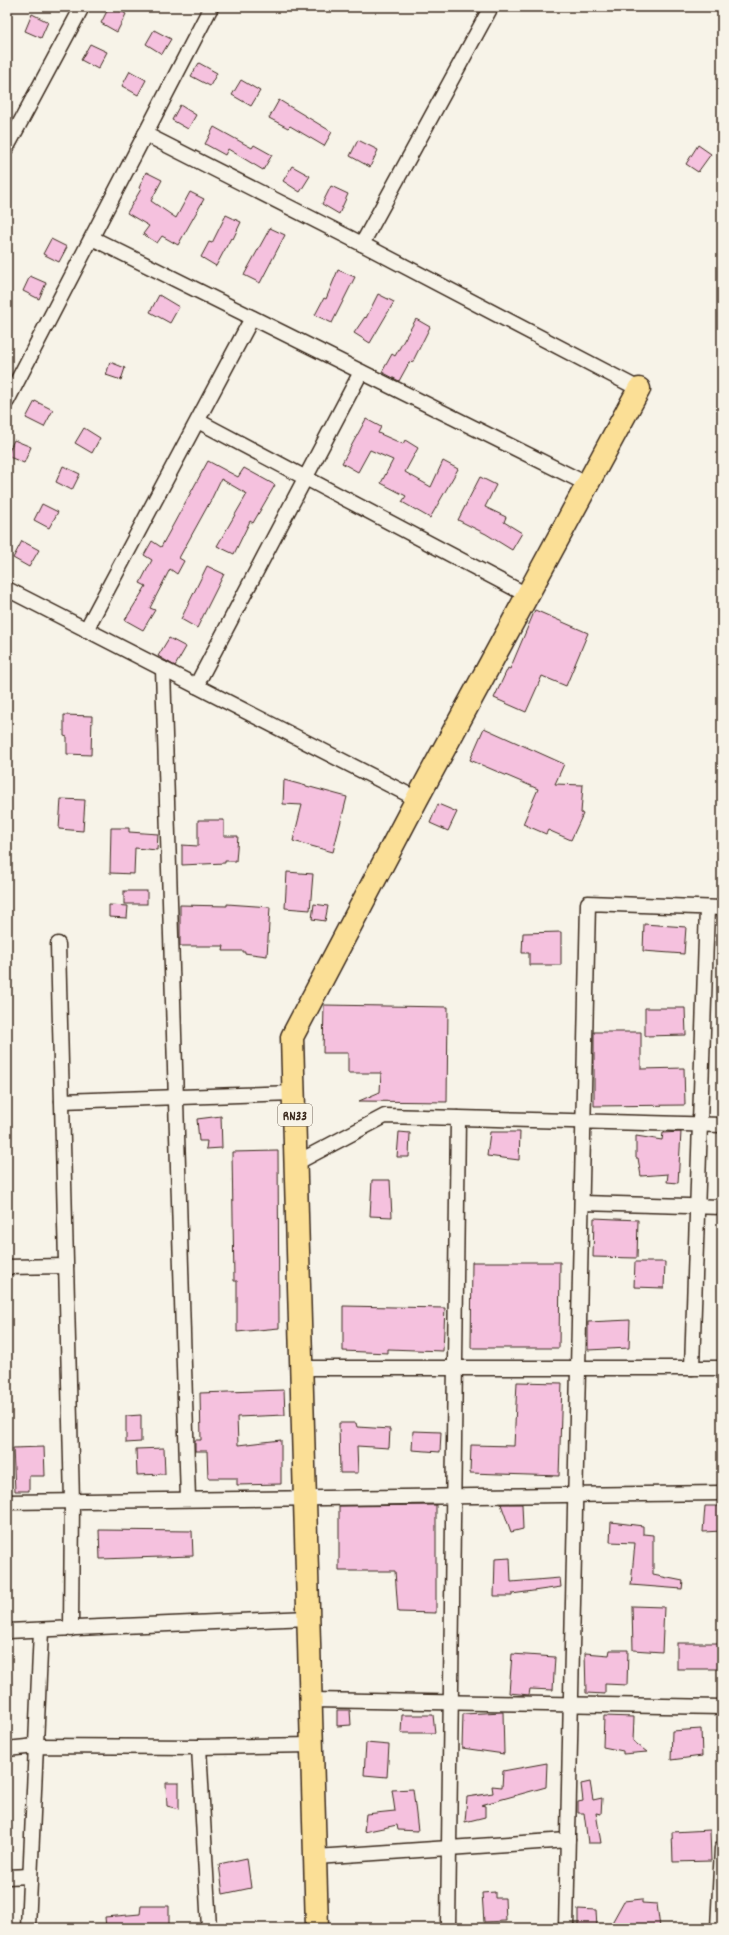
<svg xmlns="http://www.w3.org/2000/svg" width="729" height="1935" viewBox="0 0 729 1935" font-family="Dekko,sans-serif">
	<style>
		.building { fill: #f5c1de; stroke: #3b2a1e }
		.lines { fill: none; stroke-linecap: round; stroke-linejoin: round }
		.street-casing { stroke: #3b2a1e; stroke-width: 17 }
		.primary-casing { stroke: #3b2a1e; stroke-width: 25 }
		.street { stroke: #f7f3e8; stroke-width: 14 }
		.primary { stroke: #fbdf96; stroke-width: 22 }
		.labels { text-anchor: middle; stroke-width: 4; stroke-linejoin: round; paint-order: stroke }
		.shield { fill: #f7f3e8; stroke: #73665b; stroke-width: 1 }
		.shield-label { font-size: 13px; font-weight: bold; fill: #3b2a1e }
	</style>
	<rect width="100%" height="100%" fill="#f7f3e8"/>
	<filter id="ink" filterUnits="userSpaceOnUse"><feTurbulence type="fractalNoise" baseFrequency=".025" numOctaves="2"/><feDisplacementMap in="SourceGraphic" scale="8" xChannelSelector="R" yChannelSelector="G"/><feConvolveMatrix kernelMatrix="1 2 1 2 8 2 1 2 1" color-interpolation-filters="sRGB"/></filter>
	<g filter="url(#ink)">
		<g class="building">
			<path d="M109,7h4l13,7 -9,18 -16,-9z"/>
			<path d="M32,14l16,8 -7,16 -16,-7z"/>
			<path d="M154,30l17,9 -9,15 -16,-10z"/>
			<path d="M90,44l17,8 -9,17 -17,-9z"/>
			<path d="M199,63l18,10 -7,13 -19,-10z"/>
			<path d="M130,71l16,9 -8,15 -16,-9z"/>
			<path d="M241,80l19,11 -9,15 -19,-11z"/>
			<path d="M279,100l53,32 -8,14 -34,-20 -2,2 -19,-10z"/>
			<path d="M180,105l16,10 -8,14 -16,-9z"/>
			<path d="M214,127l38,21 2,-3 18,10 -9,15 -35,-21 -3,6 -20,-11z"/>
			<path d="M358,140l20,10 -8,17 -20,-11z"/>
			<path d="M698,145l13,9 -13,18 -12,-8z"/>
			<path d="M292,166l18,10 -10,16 -17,-11z"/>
			<path d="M146,172l16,8 -11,21 25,17 14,-26 14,7 -26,46 -16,-9 -5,7 -14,-9 6,-8 -22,-13 14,-24 -2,-1z"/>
			<path d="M331,186l17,8 -9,20 -17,-10z"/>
			<path d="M226,215l15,7 -8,17 -2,-1 -15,28 -15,-9 8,-15 3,1z"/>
			<path d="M270,228l15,7 -25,48 -16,-8z"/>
			<path d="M51,239l16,8 -8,15 -16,-8z"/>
			<path d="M338,270l17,7 -23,46 -17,-8 9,-17 2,1z"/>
			<path d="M30,276l16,7 -7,16 -16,-8z"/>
			<path d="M378,294l16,8 -24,41 -16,-10 11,-16 1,1z"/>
			<path d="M159,295l20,12 -9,16 -20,-11z"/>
			<path d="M416,319l14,8 -18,36 -2,-2 -11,20 -17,-9 10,-18 3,2z"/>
			<path d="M110,362l15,6 -4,12 -15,-5z"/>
			<path d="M35,401l18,9 -9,17 -18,-9z"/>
			<path d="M366,419l15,8 -3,6 25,11 2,-4 13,8 -13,24 26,15 12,-26 15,8 -28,49 -28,-16 4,-6 -25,-13 12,-23 -23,-10 -12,22 -16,-9z"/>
			<path d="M84,428l16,10 -8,15 -17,-10z"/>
			<path d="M14,440l17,7 -7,16 -17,-7z"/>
			<path d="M208,461l30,16 6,-9 31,17 -22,38 -3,-2 -16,33 -17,-8 30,-52 -26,-15 -10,21 -32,58 5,3 -7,13 -7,-5 -20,39 5,2 -12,20 -18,-10 21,-34 -6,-3 12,-23 -8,-5 8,-14 9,6z"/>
			<path d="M63,466l17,8 -8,16 -16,-8z"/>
			<path d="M480,477l16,8 -11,22 21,10 -2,5 18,11 -10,17 -26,-16 -28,-14z"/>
			<path d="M42,504l16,8 -9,16 -15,-8z"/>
			<path d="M22,541l17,9 -10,17 -16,-9z"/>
			<path d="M207,566l17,8 -27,54 -16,-9z"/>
			<path d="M535,610l53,23 -22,53 -24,-10 -16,36 -32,-14 14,-30 2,1z"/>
			<path d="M169,638l17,9 -11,19 -17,-10z"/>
			<path d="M64,715l28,1 -1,39 -24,-1v-17l-3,-1z"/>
			<path d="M484,728l80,36 -9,20 28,1 -2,28 2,1 -12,26 -23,-10 -2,4 -23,-10 15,-35 -68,-29z"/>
			<path d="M284,780l63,17 -14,55 -40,-11 9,-36 -19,-1z"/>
			<path d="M61,799l24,1 -2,31 -24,-2z"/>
			<path d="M438,804l19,8 -9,19 -18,-8z"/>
			<path d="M198,820h26v16h14l-2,25h-11v2l-43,2v-20l16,1z"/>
			<path d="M111,828h18v4l29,2 -1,16 -22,-2 -1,26 -24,-1z"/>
			<path d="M287,872l26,2 -3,36 -25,-2z"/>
			<rect x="124" y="891" width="23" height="13"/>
			<path d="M227,904l43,3 -3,49 -23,-3v-2h-21l1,-5h-44v-41l47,1z"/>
			<path d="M314,904l14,2 -3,15 -13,-2z"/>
			<path d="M109,905l19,1 -1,12 -18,-1z"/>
			<path d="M644,924l42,3 -2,27 -41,-3z"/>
			<path d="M561,932v33h-32v-12h-7l1,-20z"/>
			<path d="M324,1005l124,2 -1,95 -88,-1 21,-9 1,-19h-33v-20h-25z"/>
			<path d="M645,1008h40l1,27 -41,1z"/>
			<path d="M594,1032h47v37l43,-1 1,37 -91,1z"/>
			<path d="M221,1116l1,32 -16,1 1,-8h-8l-2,-22z"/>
			<path d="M399,1132l11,1 -1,24h-12z"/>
			<path d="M490,1132h30l-1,28 -32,-4z"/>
			<path d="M681,1132l-3,51 -11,-1 1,-8 -27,2 -3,-18h-2v-22l26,4 1,-7z"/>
			<path d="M278,1151l1,177 -42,4v-51h-3l-2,-129z"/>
			<path d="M372,1180h18l2,37 -22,-1z"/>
			<path d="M594,1218l44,2 -1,38 -44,-1z"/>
			<path d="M472,1262h88l-1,86h-88z"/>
			<path d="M635,1262h30l-1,26 -30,-1z"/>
			<path d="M343,1306l102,2 -2,43 -55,-2v4l-45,-2z"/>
			<path d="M630,1320l-1,28 -41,2v-28z"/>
			<path d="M517,1382l45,1 -3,93 -89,-3 1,-28 43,1z"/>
			<path d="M284,1390l1,25 -48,2 1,28 43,-5v44l-44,1v-7h-29l-1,-27h-12v-11h6l-1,-47z"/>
			<path d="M141,1415v27l-15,1v-27z"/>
			<path d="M339,1423h17l1,4 33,2 -1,19 -32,-2 1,27h-18z"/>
			<path d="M413,1431l28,1 -1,20 -28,-2z"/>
			<path d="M44,1447l1,29h-16v15h-14l-2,-43z"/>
			<path d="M164,1448l1,26 -28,1 -1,-26z"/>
			<path d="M501,1504h21l1,25 -12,3z"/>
			<path d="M436,1505v108l-38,-1 -3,-41h-56v-65z"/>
			<path d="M705,1506h17v25l-19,1z"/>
			<path d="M611,1522l32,4v8l10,1v40l30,6 -1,8 -51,-4 4,-42 -25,-1z"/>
			<path d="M99,1530l93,1 1,25 -93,3z"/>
			<path d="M510,1558l1,24 49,-4 1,9 -49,7v2h-18l1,-37z"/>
			<path d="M632,1606l32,1 -2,45 -29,-2z"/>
			<rect x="677" y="1643" width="44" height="26"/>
			<path d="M610,1650h18l-1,35 -22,-1v10l-19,-1 -1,-40 24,2z"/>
			<path d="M512,1654l43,3 -2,33 -23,-1 -1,6 -20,-2z"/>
			<path d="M337,1710h13l1,15 -14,1z"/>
			<path d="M503,1712l1,42 -42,-6 1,-34z"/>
			<path d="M402,1715h31l2,18h-34z"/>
			<path d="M604,1716l30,1 -1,24 14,11 -24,2v-3l-20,-4z"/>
			<path d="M701,1729l1,27 -31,4 1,-29z"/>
			<path d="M366,1743l23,2 -2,32 -23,-2z"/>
			<path d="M547,1763l-1,24 -65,18 4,1v11l-20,5 2,-25 26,-4 -1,-7 10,1 1,-16z"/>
			<path d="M590,1782l3,18 9,-2 -1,16 -5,-1 5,30h-13l-4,-30h-6v-11l5,-1 -2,-17z"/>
			<path d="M166,1783h13v26l-12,-3z"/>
			<path d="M413,1789l5,42 -20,-1 -1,-5 -33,7 2,-18 29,-3 -3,-21z"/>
			<path d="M710,1830l1,31 -38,1 -1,-30z"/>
			<path d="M247,1858l4,30 -28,6 -4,-30z"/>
			<path d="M495,1892v6h10l1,23 -22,1 -2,-29z"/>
			<path d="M642,1899v4l15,1 3,24h-51l15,-27z"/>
			<path d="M141,1906h28v22h-63l-1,-11 35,-3z"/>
			<path d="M578,1909l18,1 1,18h-19z"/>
		</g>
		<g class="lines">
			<g class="street-casing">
				<g id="street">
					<path d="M145,134l217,110 277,145"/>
					<path d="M7,147l75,-140"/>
					<path d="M92,238l495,246"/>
					<path d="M362,244l129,-237"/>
					<path d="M7,401l204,-394"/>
					<path d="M198,421l329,174"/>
					<path d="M7,589l410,210"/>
					<path d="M86,630l166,-312"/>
					<path d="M163,669l25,830"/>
					<path d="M196,686l165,-314"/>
					<path d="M58,944l14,557 -1,128"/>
					<path d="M62,1101l232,-8"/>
					<path d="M296,1163l89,-47 337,9"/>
					<path d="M582,1203l140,4"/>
					<path d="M7,1267l59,-1"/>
					<path d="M302,1368h420"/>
					<path d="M692,1368l15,-460"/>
					<path d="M7,1502l715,-9"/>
					<path d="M7,1631l302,-13"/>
					<path d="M312,1700l410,7"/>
					<path d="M199,1747l10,181"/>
					<path d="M7,1749l29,-3 163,1 114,-2"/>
					<path d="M316,1857l252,-17"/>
					<path d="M7,1877l23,-1"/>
					<path d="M28,1928l13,-298"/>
					<path d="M448,1928l10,-810"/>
					<path d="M566,1928l22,-1025 134,5"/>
					<path d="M718,1928l4,-80"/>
				</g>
			</g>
			<g class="primary-casing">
				<path id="primary" d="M317,1928l-25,-891 125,-238 222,-410"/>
			</g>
			<use href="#street" class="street"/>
			<use href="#primary" class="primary"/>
		</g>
	</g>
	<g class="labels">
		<rect class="shield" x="278" y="1104" width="34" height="22" rx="3"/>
		<g class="shield-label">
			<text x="295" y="1120">RN33</text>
		</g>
	</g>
	<rect width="729" height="1935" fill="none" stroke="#f7f3e8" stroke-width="24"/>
	<rect x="12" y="12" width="705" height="1911" fill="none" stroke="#3b2a1e" stroke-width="1.5" filter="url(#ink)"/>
</svg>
